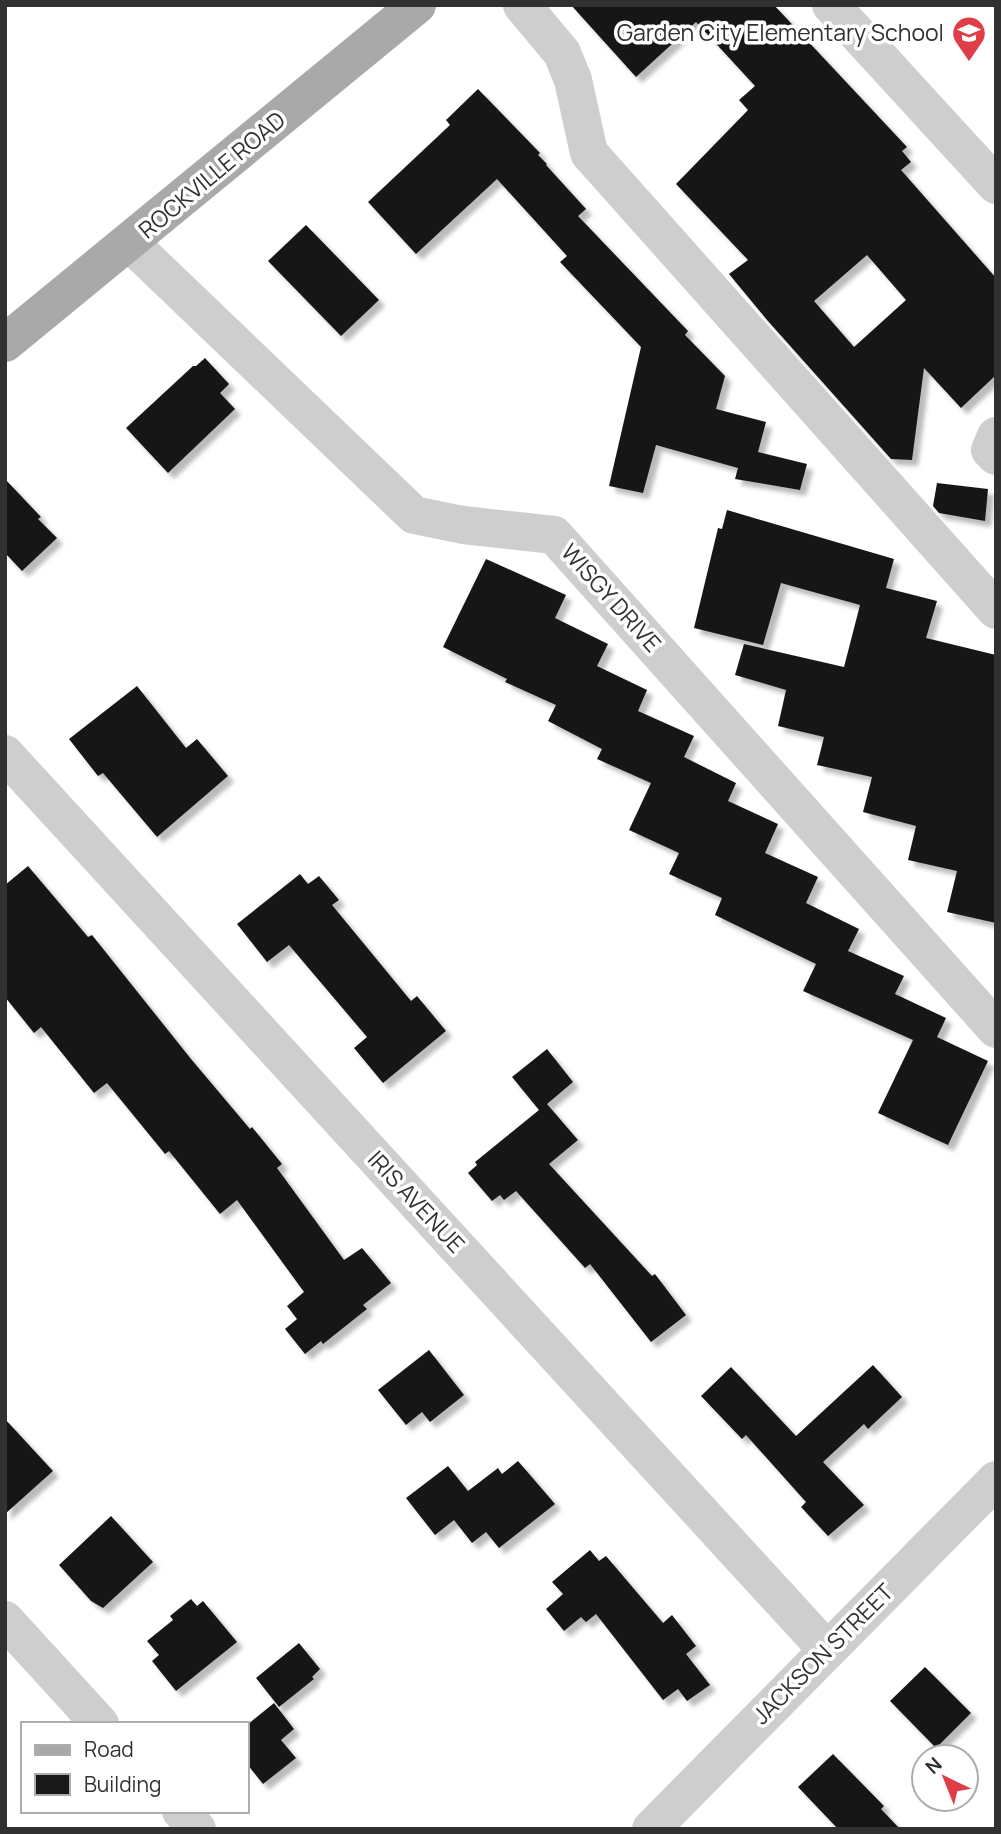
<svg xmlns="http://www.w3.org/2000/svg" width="1001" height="1834" viewBox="0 0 1001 1834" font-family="Manrope,sans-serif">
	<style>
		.building { fill: #181818; fill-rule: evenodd; filter: url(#shadow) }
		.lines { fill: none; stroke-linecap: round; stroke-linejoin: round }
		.minor { stroke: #cecece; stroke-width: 38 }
		.primary { stroke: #a9a9a9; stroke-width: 38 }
		.labels { text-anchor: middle; stroke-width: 7; stroke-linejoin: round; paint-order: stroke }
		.poi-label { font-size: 23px; fill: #313131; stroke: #fff; text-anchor: end }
		.street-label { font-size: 23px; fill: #313131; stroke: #fff }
	</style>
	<defs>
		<filter id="shadow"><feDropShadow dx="6" dy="6" stdDeviation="2" flood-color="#0004"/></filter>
	</defs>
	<rect width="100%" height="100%" fill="#fff"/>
	<g class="building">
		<path d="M571,5h203l133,142 -5,4 9,11 -10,8 95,108v97l-35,33 -37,-40 -12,92 -21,-1 -124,-139 -38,-46 19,-14 -72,-76 72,-74 -9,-10 16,-14 -59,-64 -60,55zM867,255l39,45 -52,47 -40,-46z"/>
		<path d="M478,89l62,64 -2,2 9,9 -1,1 40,44 -8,7 110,115 -3,4 40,41 -9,33 50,13 -8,30 49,12 -7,26 -65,-11 3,-11 -82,-23 -13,48 -34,-7 32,-139 -81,-85 7,-6 -70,-77 -81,75 -48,-52 82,-77 -4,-5z"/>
		<path d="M306,225l73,75 -38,36 -73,-75z"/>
		<path d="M205,358l24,26 -9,9 15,16 -67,64 -42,-45 67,-62h3z"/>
		<path d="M5,479l36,38 -3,2 19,19 -35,33 -17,-18z"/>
		<path d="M937,483l51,6 -3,32 -46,-8 -6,-7z"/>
		<path d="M727,510l167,49 -8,29 51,13 -11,37 70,17v268l-49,-11 10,-41 -49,-11 8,-34 -53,-14 9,-35 -55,-12 7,-28 -46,-11 8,-36 -51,-15 9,-31 100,23 16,-62 -79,-22 -18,62 -69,-17 24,-100 4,1z"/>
		<path d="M486,559l80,36 -11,23 53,26 -11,22 50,24 -9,21 56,25 -10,21 52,26 -8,18 50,23 -13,29 53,24 -12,26 53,26 -11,22 56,25 -9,18 51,24 -9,19 51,24 -40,84 -70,-32 35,-73 -110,-49 13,-27 -101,-49 7,-17 -53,-24 10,-21 -50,-23 22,-47 -54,-24 5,-10 -54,-28 8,-16 -51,-23 2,-3 -64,-32z"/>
		<path d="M137,686l49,62 11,-9 31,37 -71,61 -54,-64 -5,3 -29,-37z"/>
		<path d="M28,866l60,71 4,-2 99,124 59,70 2,-2 30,37 -5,4 67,92 18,-12 29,35 -28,22 4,4 -44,35 -2,-3 -16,13 -20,-25 12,-10 -10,-13 17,-14 -67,-92 -17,14 -51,-63 -4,3 -58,-71 -13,10 -53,-66 -7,6 -29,-36v-112z"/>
		<path d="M300,874l8,10 11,-8 20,24 -7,5 79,96 6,-5 29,35 -63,52 -29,-35 13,-11 -78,-92 -22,17 -30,-38z"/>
		<path d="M547,1049l26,33 -26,22 31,36 -29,24 103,112 3,-2 31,41 -35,27 -61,-78 -5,4 -69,-77 -12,9 -4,-5 -8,6 -24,-28 9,-8 -2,-3 64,-52 -27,-33z"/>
		<path d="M429,1350l35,45 -34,27 -8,-10 -16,13 -28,-35z"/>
		<path d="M873,1365l29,32 -34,32 -4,-5 -41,38 41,43 -36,31 -27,-29 5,-5 -60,-67 -4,4 -41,-43 30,-29 65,69z"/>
		<path d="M5,1419l48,52 -48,43z"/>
		<path d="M518,1461l37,43 -56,44 -13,-16 -14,11 -18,-23 -19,15 -29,-37 42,-32 20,25 30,-23 4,6z"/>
		<path d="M111,1516l42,46 -50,46 -12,-7 -32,-36z"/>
		<path d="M590,1550l9,11 7,-5 57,67 9,-8 24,31 -10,8 24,31 -23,16 -9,-12 -15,11 -67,-86 -10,8 -5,-5 -17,14 -18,-22 17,-15 -11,-12z"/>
		<path d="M191,1599l6,7 6,-5 34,41 -61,49 -24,-30 7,-6 -12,-14 26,-21 -3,-4z"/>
		<path d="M299,1643l21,26 -8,8 2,2 -35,28 -23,-29z"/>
		<path d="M925,1667l46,46 -35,35 -46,-47z"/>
		<path d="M274,1703l20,26 -13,11 15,18 -33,26 -16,-20v-39z"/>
		<path d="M833,1754l51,52 -3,3 19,20h-62l-40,-42z"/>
	</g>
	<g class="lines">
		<g class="minor">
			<path d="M522,5l40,48 11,27 16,73 407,457"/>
			<path d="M831,5l165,180"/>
			<path d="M130,243l284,272 49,10 91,10 442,494"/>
			<path d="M996,436l-6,14 6,6"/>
			<path d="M5,754l822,896"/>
			<path d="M5,1620l95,104"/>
			<path d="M181,1811l16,18"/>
			<path d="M651,1829l345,-349"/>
		</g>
		<path class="primary" d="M5,343l412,-338"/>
	</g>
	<defs>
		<g id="school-pin" transform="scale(1.75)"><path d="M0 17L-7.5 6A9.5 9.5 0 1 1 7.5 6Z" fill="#df3d47" stroke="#fff"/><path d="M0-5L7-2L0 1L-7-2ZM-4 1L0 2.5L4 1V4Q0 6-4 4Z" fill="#fff"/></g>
	</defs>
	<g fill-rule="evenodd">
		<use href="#school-pin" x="969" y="33"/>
	</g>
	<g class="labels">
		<g class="poi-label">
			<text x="944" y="41">Garden City Elementary School</text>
		</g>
		<g class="street-label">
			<text transform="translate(212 175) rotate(-40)" y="8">ROCKVILLE ROAD</text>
			<text transform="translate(611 598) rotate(48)" y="8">WISGY DRIVE</text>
			<text transform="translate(416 1202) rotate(47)" y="8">IRIS AVENUE</text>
			<text transform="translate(823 1654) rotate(-45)" y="8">JACKSON STREET</text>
		</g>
	</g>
	<rect width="1001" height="1834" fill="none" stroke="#313131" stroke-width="14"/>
	<rect x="21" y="1722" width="228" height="91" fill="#ffffff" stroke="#adadad" stroke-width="2"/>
	<rect x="35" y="1745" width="35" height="10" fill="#a9a9a9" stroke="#adadad" stroke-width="2"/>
	<text x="84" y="1757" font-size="21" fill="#313131">Road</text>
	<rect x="35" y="1774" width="35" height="21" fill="#181818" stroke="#adadad" stroke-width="2"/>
	<text x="84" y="1792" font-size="21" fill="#313131">Building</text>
	<g transform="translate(945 1778) rotate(317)"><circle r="33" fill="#ffffff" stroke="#adadad" stroke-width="2"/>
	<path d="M0-5L12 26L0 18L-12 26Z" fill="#df3d47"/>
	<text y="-10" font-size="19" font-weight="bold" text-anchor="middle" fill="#313131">N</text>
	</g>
</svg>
